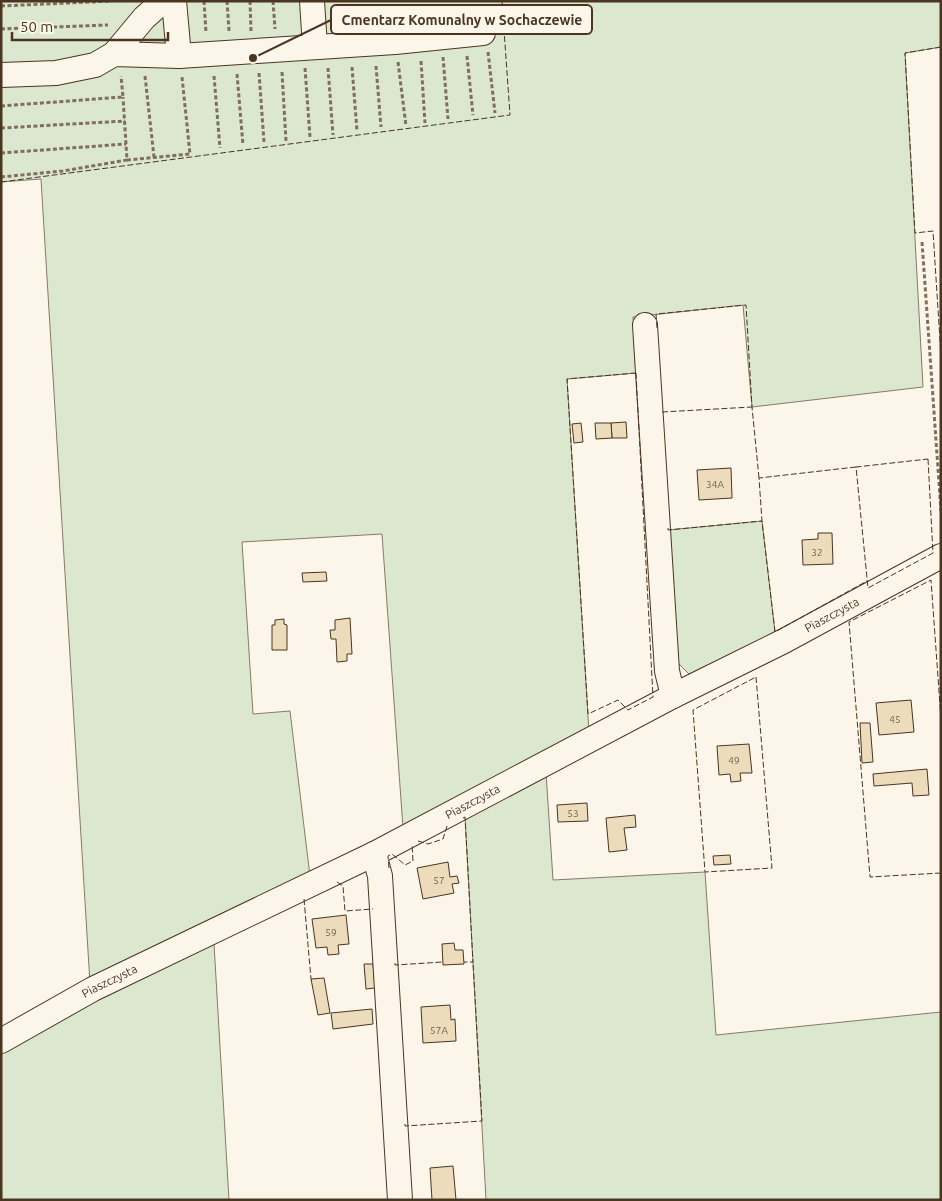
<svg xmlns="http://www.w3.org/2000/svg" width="942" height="1201" viewBox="0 0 942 1201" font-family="Ubuntu,sans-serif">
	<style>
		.green { fill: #dce7d0; stroke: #887966 }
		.building { fill: #ecdcbc; stroke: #4a3520 }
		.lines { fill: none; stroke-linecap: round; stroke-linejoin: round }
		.minor-casing { stroke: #4a3520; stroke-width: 26 }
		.path { stroke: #7f6f5c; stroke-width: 3; stroke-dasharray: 4 2.5; stroke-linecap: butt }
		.minor { stroke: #fbf6e9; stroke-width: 24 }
		.fence { stroke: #4a3520; stroke-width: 1; stroke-dasharray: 6 2.5; stroke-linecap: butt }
		.labels { text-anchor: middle; stroke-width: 4; stroke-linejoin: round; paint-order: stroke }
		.number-label { font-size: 10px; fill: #725f47 }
		.street-label { font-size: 12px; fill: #4a3520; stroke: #fbf6e9 }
		.leader { fill: none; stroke: #4a3520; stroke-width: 2 }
		.callout-dot { fill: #4a3520; stroke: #fbf6e9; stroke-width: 2 }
		.callout { fill: #fbf6e9; stroke: #4a3520; stroke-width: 2 }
		.callout-label { font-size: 14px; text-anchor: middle; font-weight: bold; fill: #4a3520 }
	</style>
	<rect width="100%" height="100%" fill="#fbf6e9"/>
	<g class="green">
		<path d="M1,1h940v46l-36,6 18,334 -171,20 -9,-102 -110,12 3,56 -69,6 22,353 -186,96 -21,-294 -140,8 11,172 37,-3 20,165 -220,108 -49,-805 -40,3z"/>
		<path d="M762,521l13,111 -86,42 -11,-11 -10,-133z"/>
		<path d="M546,772l7,108 152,-8 11,163 225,-23v188h-455l-21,-383z"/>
		<path d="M214,944l15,256h-228v-150l44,-24z"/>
	</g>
	<g class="building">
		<path d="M626,422l1,16h-15l-1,-15z"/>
		<path d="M581,423l2,19 -9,1 -2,-19z"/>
		<path d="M595,423h16l1,15 -16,1z"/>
		<path d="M731,468l1,30 -33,2 -2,-30z"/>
		<path d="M818,533h14l1,31 -30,1 -1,-25 16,-1z"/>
		<path d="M326,572l1,9 -24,1 -1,-9z"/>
		<path d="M350,618l2,36h-5v7l-10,1 -1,-23h-5l-1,-9h5v-10z"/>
		<path d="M284,619v5l3,1v25h-15v-25h3v-5z"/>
		<path d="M911,700l3,32 -35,3 -3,-32z"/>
		<path d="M860,723h10l3,39 -11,1z"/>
		<path d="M749,744l3,29h-12l1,8 -10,1 -1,-8 -11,1 -2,-29z"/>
		<path d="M927,769l2,26 -16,1 -1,-13 -38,3 -1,-12z"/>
		<path d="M587,803l1,18 -30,1 -1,-17z"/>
		<path d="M635,815l1,12 -12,1 3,22 -18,2 -3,-34z"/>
		<path d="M730,855l1,9 -17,1 -1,-9z"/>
		<path d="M448,862l2,15 7,-1 2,7 -7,1 2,9 -31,6 -6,-31z"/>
		<path d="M346,915l3,29 -11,1 1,9 -11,1 -1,-8 -11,1 -4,-29z"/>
		<path d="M454,943l1,7h8l1,14 -21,1 -1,-21z"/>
		<path d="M364,964h9l2,24 -9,1z"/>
		<path d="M324,978l6,35 -12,2 -7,-36z"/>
		<path d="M450,1005l1,15 4,-1 1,22 -33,2 -2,-36z"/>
		<path d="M372,1009l1,15 -40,5 -2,-16z"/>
		<path d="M453,1166l3,34h-24l-2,-32z"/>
	</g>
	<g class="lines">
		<g class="minor-casing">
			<g id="minor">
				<path d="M174,1l5,55"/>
				<path d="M312,1l3,46"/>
				<path d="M114,54l30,-36 19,-17"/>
				<path d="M1,75l55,-2 39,-8 19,-11 65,2 216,-14 88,-9"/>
				<path d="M645,325l22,346 6,25"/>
				<path d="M374,854l6,22 20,324"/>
				<path id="s1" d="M1,1041l92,-52 281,-135 299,-158 111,-55 157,-85"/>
			</g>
		</g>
		<g class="path">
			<path d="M204,1l2,32"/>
			<path d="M227,1l2,30"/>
			<path d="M250,1l1,30"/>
			<path d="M273,1l2,28"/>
			<path d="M1,6l111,-5"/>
			<path d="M1,29l107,-4"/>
			<path d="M488,52l7,61"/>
			<path d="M467,56l6,59"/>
			<path d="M443,57l5,62"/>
			<path d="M421,61l4,62"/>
			<path d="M398,62l8,64"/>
			<path d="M376,66l5,61"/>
			<path d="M352,67l5,64"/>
			<path d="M305,68l5,69"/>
			<path d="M328,68l5,67"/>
			<path d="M282,72l4,69"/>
			<path d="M259,73l5,69"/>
			<path d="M237,74l6,71"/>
			<path d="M145,76l9,81"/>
			<path d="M214,76l6,72"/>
			<path d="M1,106l122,-9 -2,-21"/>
			<path d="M1,128l124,-7"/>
			<path d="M1,153l125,-9"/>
			<path d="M127,160l63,-6 -8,-77"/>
			<path d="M1,177l62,-6 64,-11 -4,-63"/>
			<path d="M922,242l19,269"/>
		</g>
		<use href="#minor" class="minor"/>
		<g class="fence">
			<path d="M941,47l-36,6 10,180 18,-2 8,125"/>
			<path d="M1,182l509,-67 -8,-114"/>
			<path d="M657,328l-1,-14 90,-9 6,102 7,71"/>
			<path d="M636,373l17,324 -25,13 -10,-10 -30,14 -21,-335z"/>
			<path d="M662,412l90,-5"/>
			<path d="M928,459l5,94 -65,35 -12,-121z"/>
			<path d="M856,467l-97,11 3,43 13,111 92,-51"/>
			<path d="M668,528v2l94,-9"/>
			<path d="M756,677l16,191 -67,4 -12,-162z"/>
			<path d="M941,719l-10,-139 -82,42 21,255 71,-4"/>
			<path d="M463,818l2,-1 8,145h-9"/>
			<path d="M418,841l10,3 15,-5 4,-13"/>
			<path d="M389,868l-1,-12 4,-2 13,11 8,-4 -1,-17"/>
			<path d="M337,882l6,4 2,25 28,-2"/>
			<path d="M304,899l7,80"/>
			<path d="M395,963v2l48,-3"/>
			<path d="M405,1124v2l77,-5 -9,-159"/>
		</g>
	</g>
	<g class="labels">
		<g class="number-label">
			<text x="715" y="488">34A</text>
			<text x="817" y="556">32</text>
			<text x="895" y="723">45</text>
			<text x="734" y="764">49</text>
			<text x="573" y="817">53</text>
			<text x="439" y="884">57</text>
			<text x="331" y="936">59</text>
			<text x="439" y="1034">57A</text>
		</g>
		<g class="street-label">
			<text dy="4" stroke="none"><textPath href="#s1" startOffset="934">Piaszczysta</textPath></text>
			<text dy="4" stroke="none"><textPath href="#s1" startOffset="529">Piaszczysta</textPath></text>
			<text dy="4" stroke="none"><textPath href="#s1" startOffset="124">Piaszczysta</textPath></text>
		</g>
	</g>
	<path class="leader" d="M253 58L331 20"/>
	<circle class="callout-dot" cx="253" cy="58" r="5"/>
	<rect class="callout" x="331" y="5" width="261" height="29" rx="5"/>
	<g class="callout-label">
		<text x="462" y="25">Cmentarz Komunalny w Sochaczewie</text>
	</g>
	<rect width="942" height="1201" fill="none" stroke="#4a3520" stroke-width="5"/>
	<path d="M12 32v8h156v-8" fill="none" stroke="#4a3520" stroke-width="2.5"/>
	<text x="20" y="32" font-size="15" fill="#4a3520" stroke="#fbf6e9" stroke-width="4" paint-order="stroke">50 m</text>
</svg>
